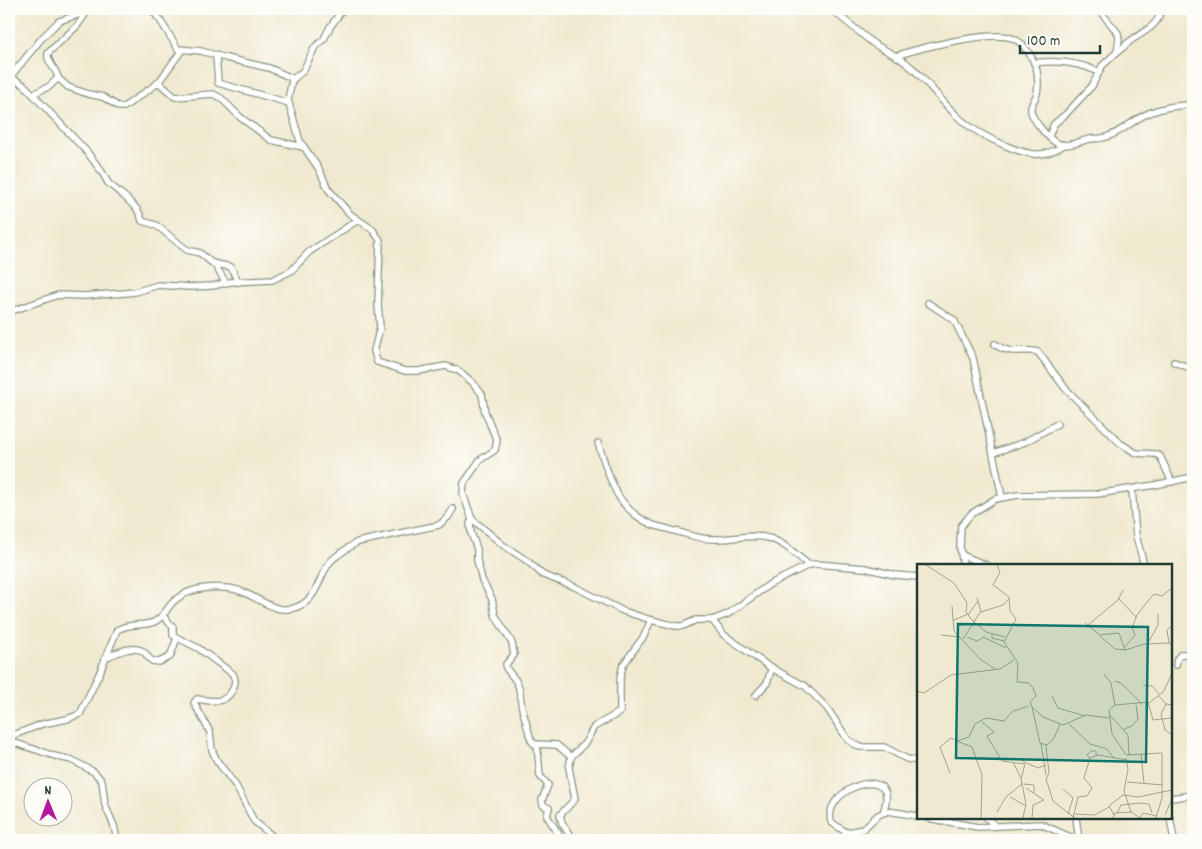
<svg xmlns="http://www.w3.org/2000/svg" width="1202" height="849" viewBox="0 0 1202 849" font-family="Dekko,sans-serif">
	<style>
		.lines { fill: none; stroke-linecap: round; stroke-linejoin: round }
		.street-casing { stroke: #889382; stroke-width: 8 }
		.street { stroke: #fff; stroke-width: 5.5 }
		.inset-road { fill: none; stroke: #9ca491; stroke-width: 1 }
		.view { fill: #0f766e; fill-opacity: 0.15; stroke: #0f766e; stroke-width: 2.5 }
		.inset-edge { fill: none; stroke: #1f3d34; stroke-width: 2.5 }
	</style>
	<rect width="100%" height="100%" fill="#fdfcf7"/>
	<filter id="ink" filterUnits="userSpaceOnUse"><feTurbulence type="fractalNoise" baseFrequency=".02" numOctaves="2"/><feDisplacementMap in="SourceGraphic" scale="10" xChannelSelector="R" yChannelSelector="G"/><feConvolveMatrix kernelMatrix="1 2 1 2 8 2 1 2 1" color-interpolation-filters="sRGB"/></filter>
	<filter id="wash" filterUnits="userSpaceOnUse"><feTurbulence type="fractalNoise" baseFrequency=".0096" numOctaves="4" result="noise"/><feDisplacementMap in="SourceGraphic" scale="20" xChannelSelector="R" yChannelSelector="G"/><feGaussianBlur stdDeviation="1.12" result="paint"/><feColorMatrix in="noise" values="0 0 0 0 0 0 0 0 0 0 0 0 0 0 0 0 0 1.4 0 .05"/><feComposite in="paint" operator="in"/></filter>
	<g filter="url(#wash)">
		<rect width="100%" height="100%" fill="#f0e9cf"/>
	</g>
	<g filter="url(#ink)">
		<g class="lines">
			<g class="street-casing">
				<g id="street">
					<path d="M151,9l9,11 18,29 23,2 25,7 43,10 25,11"/>
					<path d="M343,9l-13,18 -6,12 -9,8 -12,24 -11,9 -4,20 12,41 19,28 9,20 22,25 22,15 8,11 -2,65 2,22 -6,24 3,11 28,9h13l28,-5 13,5 13,11 10,12 3,18 12,29 -2,9 -15,10 -16,23 -1,11 9,25 31,26 23,15 17,15 30,11 50,25 28,9 25,6h7l13,-6h16l16,-6 42,-30 39,-19 7,-1 49,4 30,7 23,2"/>
					<path d="M831,9l43,35 22,12c23,-8 95,-26 116,-18 12,4 22,21 25,33 1,7 2,15 0,22 -1,6 -7,11 -6,18 1,8 18,29 26,32 11,5 23,-2 33,-4 7,-1 13,0 19,-3 14,-5 25,-17 40,-23 14,-6 29,-8 44,-8"/>
					<path d="M1117,52c5,-3 8,-7 12,-10 10,-8 33,-17 31,-33"/>
					<path d="M216,55l2,28 71,20"/>
					<path d="M896,56c24,14 40,40 60,59 15,15 34,24 53,32 22,9 35,11 55,-2"/>
					<path d="M1034,63c23,-3 44,-1 65,9"/>
					<path d="M9,76l15,9 63,67 15,20 6,11 17,14 11,11 4,6 2,7 14,4 31,25 13,3 12,10 19,4 7,15"/>
					<path d="M10,77l32,-39 17,-17 28,-9"/>
					<path d="M58,78l10,9 20,7 15,3 16,10h5l34,-24 24,-33"/>
					<path d="M158,82l17,15 38,-3 8,4 19,19 31,23 32,7"/>
					<path d="M33,94l17,-8 8,-8c-1,-9 -12,-16 -10,-25l29,-27 12,-17"/>
					<path d="M1049,136l5,-12 12,-10 26,-28 10,-20 15,-14 2,-13 -1,-6 -14,-17 -2,-7"/>
					<path d="M215,265l11,18"/>
					<path d="M928,303l26,17 19,38 29,139"/>
					<path d="M9,312l49,-17 25,1 42,-3 10,-1 23,-7 32,2 22,-1 18,-4 42,-2 19,-9 18,-19 49,-32"/>
					<path d="M995,344c16,12 26,4 43,8l27,36 55,55 16,10 19,1 5,2 12,26"/>
					<path d="M1174,362l19,7"/>
					<path d="M598,443c12,35 17,66 55,82 6,2 12,3 18,5 14,3 26,9 41,9 18,1 38,-6 56,-1 16,4 29,18 41,27"/>
					<path d="M993,453l32,-11 32,-18"/>
					<path d="M1132,489l4,47 8,29"/>
					<path d="M472,519l-2,4 1,10 6,16v11l5,20 10,19 3,16 17,28 2,12 -8,9v4l10,13 3,7 3,20 9,32 3,4 23,1 14,12"/>
					<path d="M962,555l24,10"/>
					<path d="M963,565l-3,-18 1,-21 10,-12 24,-15 23,-4 79,-1 58,-9 38,-8"/>
					<path d="M163,616l10,11v8l3,2 22,11 35,26c3,6 2,9 0,15 -8,16 -21,12 -36,10l-3,4 16,29 2,18 5,11 19,25 18,35 23,19"/>
					<path d="M712,620l12,15 13,9 31,22 37,20 22,22 21,32 12,7h24l23,12 11,2"/>
					<path d="M105,658c11,-5 28,-14 39,-6 3,3 5,7 8,9l7,1 11,-5 7,-19"/>
					<path d="M1176,665l1,-6 4,-5h12"/>
					<path d="M756,695l11,-12 5,-16"/>
					<path d="M9,737l33,-13 25,-5 13,-5 20,-42 17,-42c14,-8 24,-3 37,-8 9,-4 12,-12 18,-19 13,-14 36,-17 54,-15 27,1 45,29 71,19 21,-8 21,-30 33,-45 4,-5 22,-17 28,-20l81,-17 9,-8 5,-8"/>
					<path d="M9,741l49,16 14,3 22,12 8,9 3,24 9,21 3,14"/>
					<path d="M537,744l3,32 8,9 -6,15 1,5 6,3 -2,8 11,17 2,7"/>
					<path d="M1171,798l22,-3"/>
					<path d="M927,818l51,9 63,-3 36,16"/>
					<path d="M987,818l8,8"/>
					<path d="M1076,818l3,22"/>
					<path d="M1170,818l4,22"/>
					<path d="M847,833l-16,-11c-8,-29 48,-53 55,-28 1,6 -1,13 -3,19"/>
					<path d="M573,840l-11,-17 -2,-8 15,-16 -6,-31 2,-11 14,-14 9,-16 26,-15v-34l3,-13 21,-29 7,-16"/>
					<path d="M845,840l3,-8 15,-3 15,-14 10,-4 30,5"/>
				</g>
			</g>
			<use href="#street" class="street"/>
		</g>
	</g>
	<g transform="translate(917 564)">
		<rect width="255" height="255" fill="#f0e9cf"/>
		<path class="inset-road" d="M9,1l28,18 13,20 -1,9 5,7 15,13 19,5M80,1l3,7 -7,13 16,12 1,14 6,8 -12,23 14,21 -1,19 12,1 4,5 3,8 -6,6 2,5 11,10 20,8 23,-10 23,3M202,35l17,18M35,42l2,25 26,28 15,10M64,48l22,-7 6,-6M51,51l10,-14M37,56l14,-6M168,59l15,12 19,-2 6,17 20,-6 24,-1 3,3M170,62l31,-26 5,-10M75,69v5l12,3M24,71l18,2M183,72l15,13 11,1M50,73l10,4 7,-4M66,73l23,11M46,75l18,-28 -4,-13M231,79l10,-18v-11M252,79l-2,-13 5,-5M207,84l11,-13 -3,-7 5,-13 11,-14 6,-7 8,2 10,-8M187,110l7,9 4,22M198,117l6,2 21,21M226,121l9,1 8,9M0,127l7,2 27,-18 49,-6 14,-9M241,131l8,9 6,1M135,132l6,12 27,8M232,139l15,-12 8,-18M249,140l-5,10 4,16 7,5M115,143l8,36 7,2M192,150l19,21 1,20M65,158l12,10 -7,4 15,25 23,3 -4,15 5,25 -3,14M143,160l-6,14 -8,8 3,27 -3,6 7,22 22,17M152,160l21,20 17,5 6,8M207,165l8,-3 6,-7 -2,-14M40,177l15,6 10,28 -1,43M124,179l5,32M224,190l3,29M173,194l-3,-3 4,-4h5v4M209,194l2,11 -4,22 7,21 9,6 3,-5 14,3M105,197l16,7 8,-3M96,198l8,16M33,209l-10,-26 11,-9 6,3 12,-4 6,-13 11,-6 18,3 9,-10 16,-5M210,218l36,3M107,220l10,1v8M109,224l18,12 -11,5 -1,13M146,225l10,9 -5,16M93,233l16,9M80,248l9,-15 17,-14M200,249l4,-8 19,-2 9,1 3,9M158,250l20,1 14,-8M197,251l-5,-9 14,-11 15,2 34,-7M248,251l7,-16M156,254l5,-21 9,-1 5,-8 -8,-10 6,-20 8,-3 29,5M196,254l2,-5 17,-1M239,254l6,-20v-45l-36,2 -14,-21 -3,-24 6,-5 33,-3 5,18 19,-2"/>
		<path class="view" d="M41,60l190,3 -2,135 -190,-4z"/>
		<rect width="255" height="255" class="inset-edge"/>
	</g>
	<rect width="1202" height="849" fill="none" stroke="#fdfcf7" stroke-width="30"/>
	<g transform="translate(48 802) rotate(359)"><circle r="24" fill="#fdfcf7" stroke="#a4b0a9"/>
	<path d="M0-4L9 19L0 12L-9 19Z" fill="#b5179e"/>
	<text y="-8" font-size="14" font-weight="bold" text-anchor="middle" fill="#1f3d34">N</text>
	</g>
	<path d="M1020 45v8h80v-8" fill="none" stroke="#1f3d34" stroke-width="2.5"/>
	<text x="1027" y="45" font-size="15" fill="#1f3d34" stroke="#fdfcf7" stroke-width="4" paint-order="stroke">100 m</text>
</svg>
